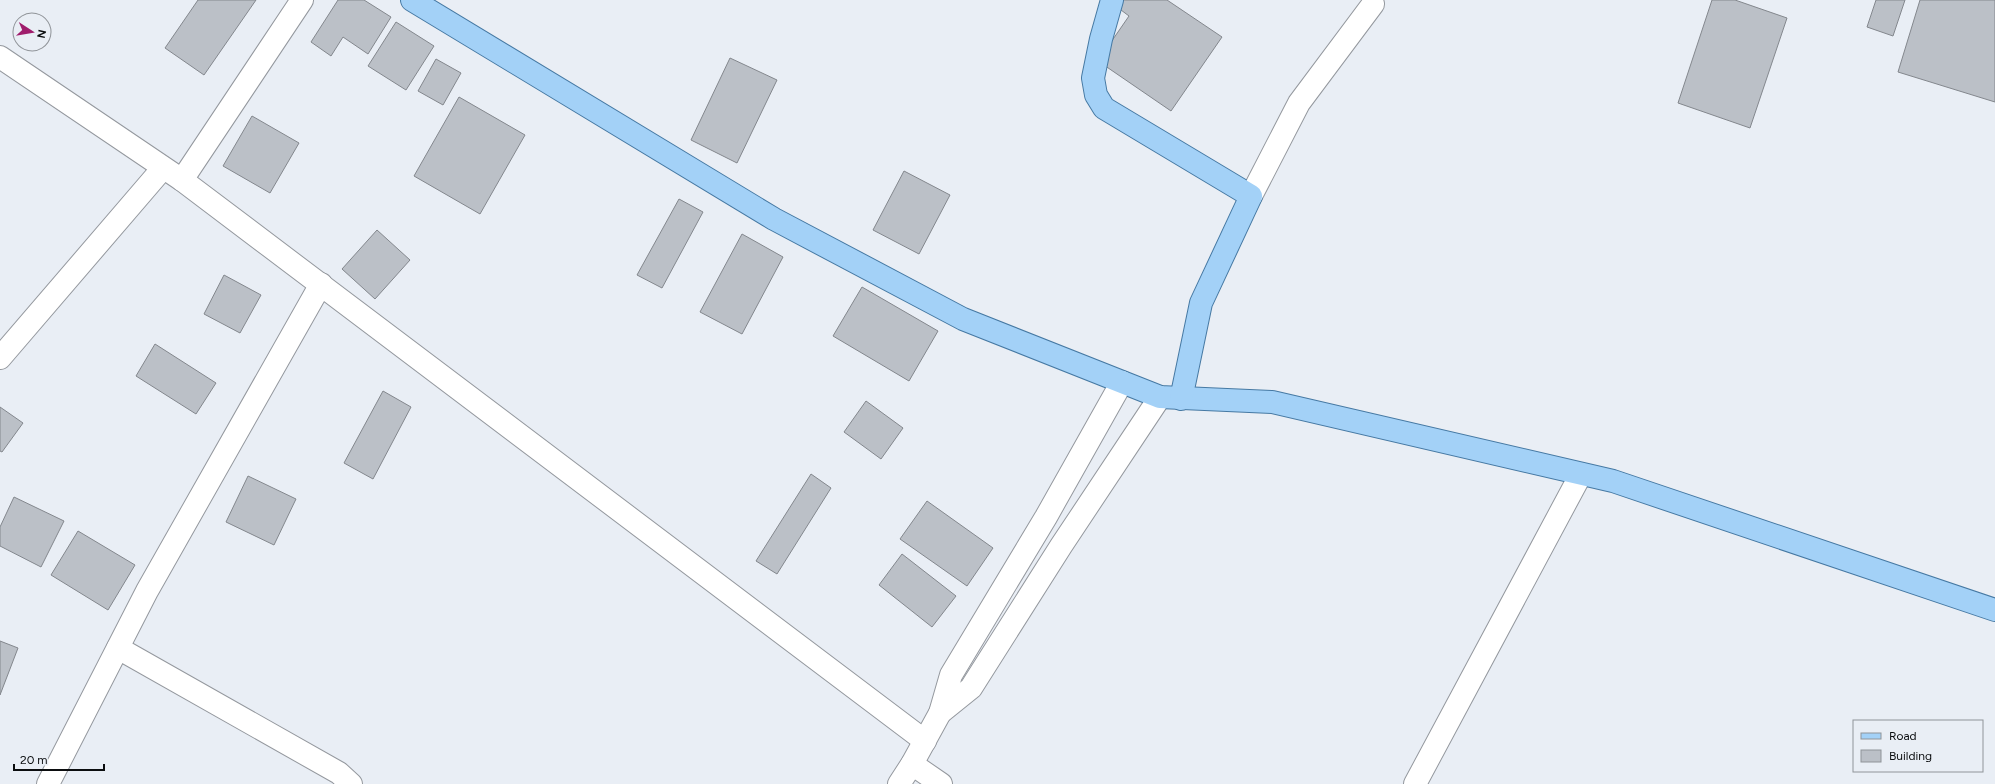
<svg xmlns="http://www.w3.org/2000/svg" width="1995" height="784" viewBox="0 0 1995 784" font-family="Figtree,sans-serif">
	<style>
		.building { fill: #bbc0c7; stroke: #83878d }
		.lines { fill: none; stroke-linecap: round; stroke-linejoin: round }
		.minor-casing { stroke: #94989e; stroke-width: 24 }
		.major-casing { stroke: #4679a3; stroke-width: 24 }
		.minor { stroke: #fff; stroke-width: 22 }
		.major { stroke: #a3d1f7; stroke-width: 22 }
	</style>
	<rect width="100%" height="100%" fill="#e9eef5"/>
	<g class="building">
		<path d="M198,0h58l-52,75 -39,-27z"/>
		<path d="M338,0h26l27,17 -23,37 -25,-17 -12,19 -20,-14z"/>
		<path d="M1122,0h45l55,37 -51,74 -73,-50 31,-45 -12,-9z"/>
		<path d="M1712,0h23l52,18 -37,110 -72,-25z"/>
		<path d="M1876,0h29l-12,36 -26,-9z"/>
		<path d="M1920,0h75v102l-97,-30z"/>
		<path d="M396,22l38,24 -28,44 -38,-24z"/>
		<path d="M730,58l47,22 -40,83 -46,-23z"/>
		<path d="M436,59l25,14 -18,32 -25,-14z"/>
		<path d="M459,97l66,38 -45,79 -66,-38z"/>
		<path d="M252,116l47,27 -29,50 -47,-27z"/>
		<path d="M904,171l46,24 -31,59 -46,-24z"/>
		<path d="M679,199l24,13 -41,76 -25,-13z"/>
		<path d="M377,230l33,30 -35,39 -33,-30z"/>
		<path d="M742,234l41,23 -41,77 -42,-22z"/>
		<path d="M224,275l37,20 -21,38 -36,-19z"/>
		<path d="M862,287l76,44 -29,50 -76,-45z"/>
		<path d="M155,344l61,39 -20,31 -60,-38z"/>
		<path d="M383,391l28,16 -38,72 -29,-16z"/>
		<path d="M866,401l37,27 -22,31 -37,-27z"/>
		<path d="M0,407l23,16 -21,29 -2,-1z"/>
		<path d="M811,474l20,14 -54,86 -21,-13z"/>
		<path d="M248,476l48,23 -22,46 -48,-23z"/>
		<path d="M14,497l50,24 -23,46 -41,-21v-19z"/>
		<path d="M927,501l66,47 -26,38 -67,-47z"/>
		<path d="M78,531l57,34 -27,45 -57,-35z"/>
		<path d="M902,554l54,42 -24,31 -53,-42z"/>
		<path d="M0,641l18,7 -18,47z"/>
	</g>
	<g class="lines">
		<g class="minor-casing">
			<g id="minor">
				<path d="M0,57l182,123 743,561"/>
				<path d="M182,180l120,-180"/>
				<path d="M1251,196l48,-93 74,-99"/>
				<path d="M0,358l163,-190"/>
				<path d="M118,648l221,125 12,11"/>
				<path d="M940,713l31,-25 90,-142 99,-149"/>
				<path d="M912,764l29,20"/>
				<path d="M48,784l99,-193 174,-307"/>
				<path d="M899,784l13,-20 28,-51 11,-38 95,-158 76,-135"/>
				<path d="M1415,784l166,-310"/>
			</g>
		</g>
		<g class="major-casing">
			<g id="major">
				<path d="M412,0l362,219 189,100 197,78 112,5 341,79 382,129"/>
				<path d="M1112,0l-11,39 -8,39 3,17 8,13 147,88 -50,107 -20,96"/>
			</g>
		</g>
		<use href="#minor" class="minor"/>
		<use href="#major" class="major"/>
	</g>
	<rect x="1853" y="720" width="130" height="52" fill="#e9eef5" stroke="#909499"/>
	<rect x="1861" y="733" width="20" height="6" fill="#a3d1f7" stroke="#909499"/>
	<text x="1889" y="740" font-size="12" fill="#0b0d0f">Road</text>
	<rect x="1861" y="750" width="20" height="12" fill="#bbc0c7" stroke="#909499"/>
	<text x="1889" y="760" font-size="12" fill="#0b0d0f">Building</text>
	<g transform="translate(32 32) rotate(102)"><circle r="19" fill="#e9eef5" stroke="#909499"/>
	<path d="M0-3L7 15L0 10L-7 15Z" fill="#9f1c6c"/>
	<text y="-6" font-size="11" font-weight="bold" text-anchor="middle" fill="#0b0d0f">N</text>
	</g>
	<path d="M14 764v6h90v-6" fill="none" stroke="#0b0d0f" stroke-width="2"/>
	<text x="20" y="764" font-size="12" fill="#0b0d0f" stroke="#e9eef5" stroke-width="3" paint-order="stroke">20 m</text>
</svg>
